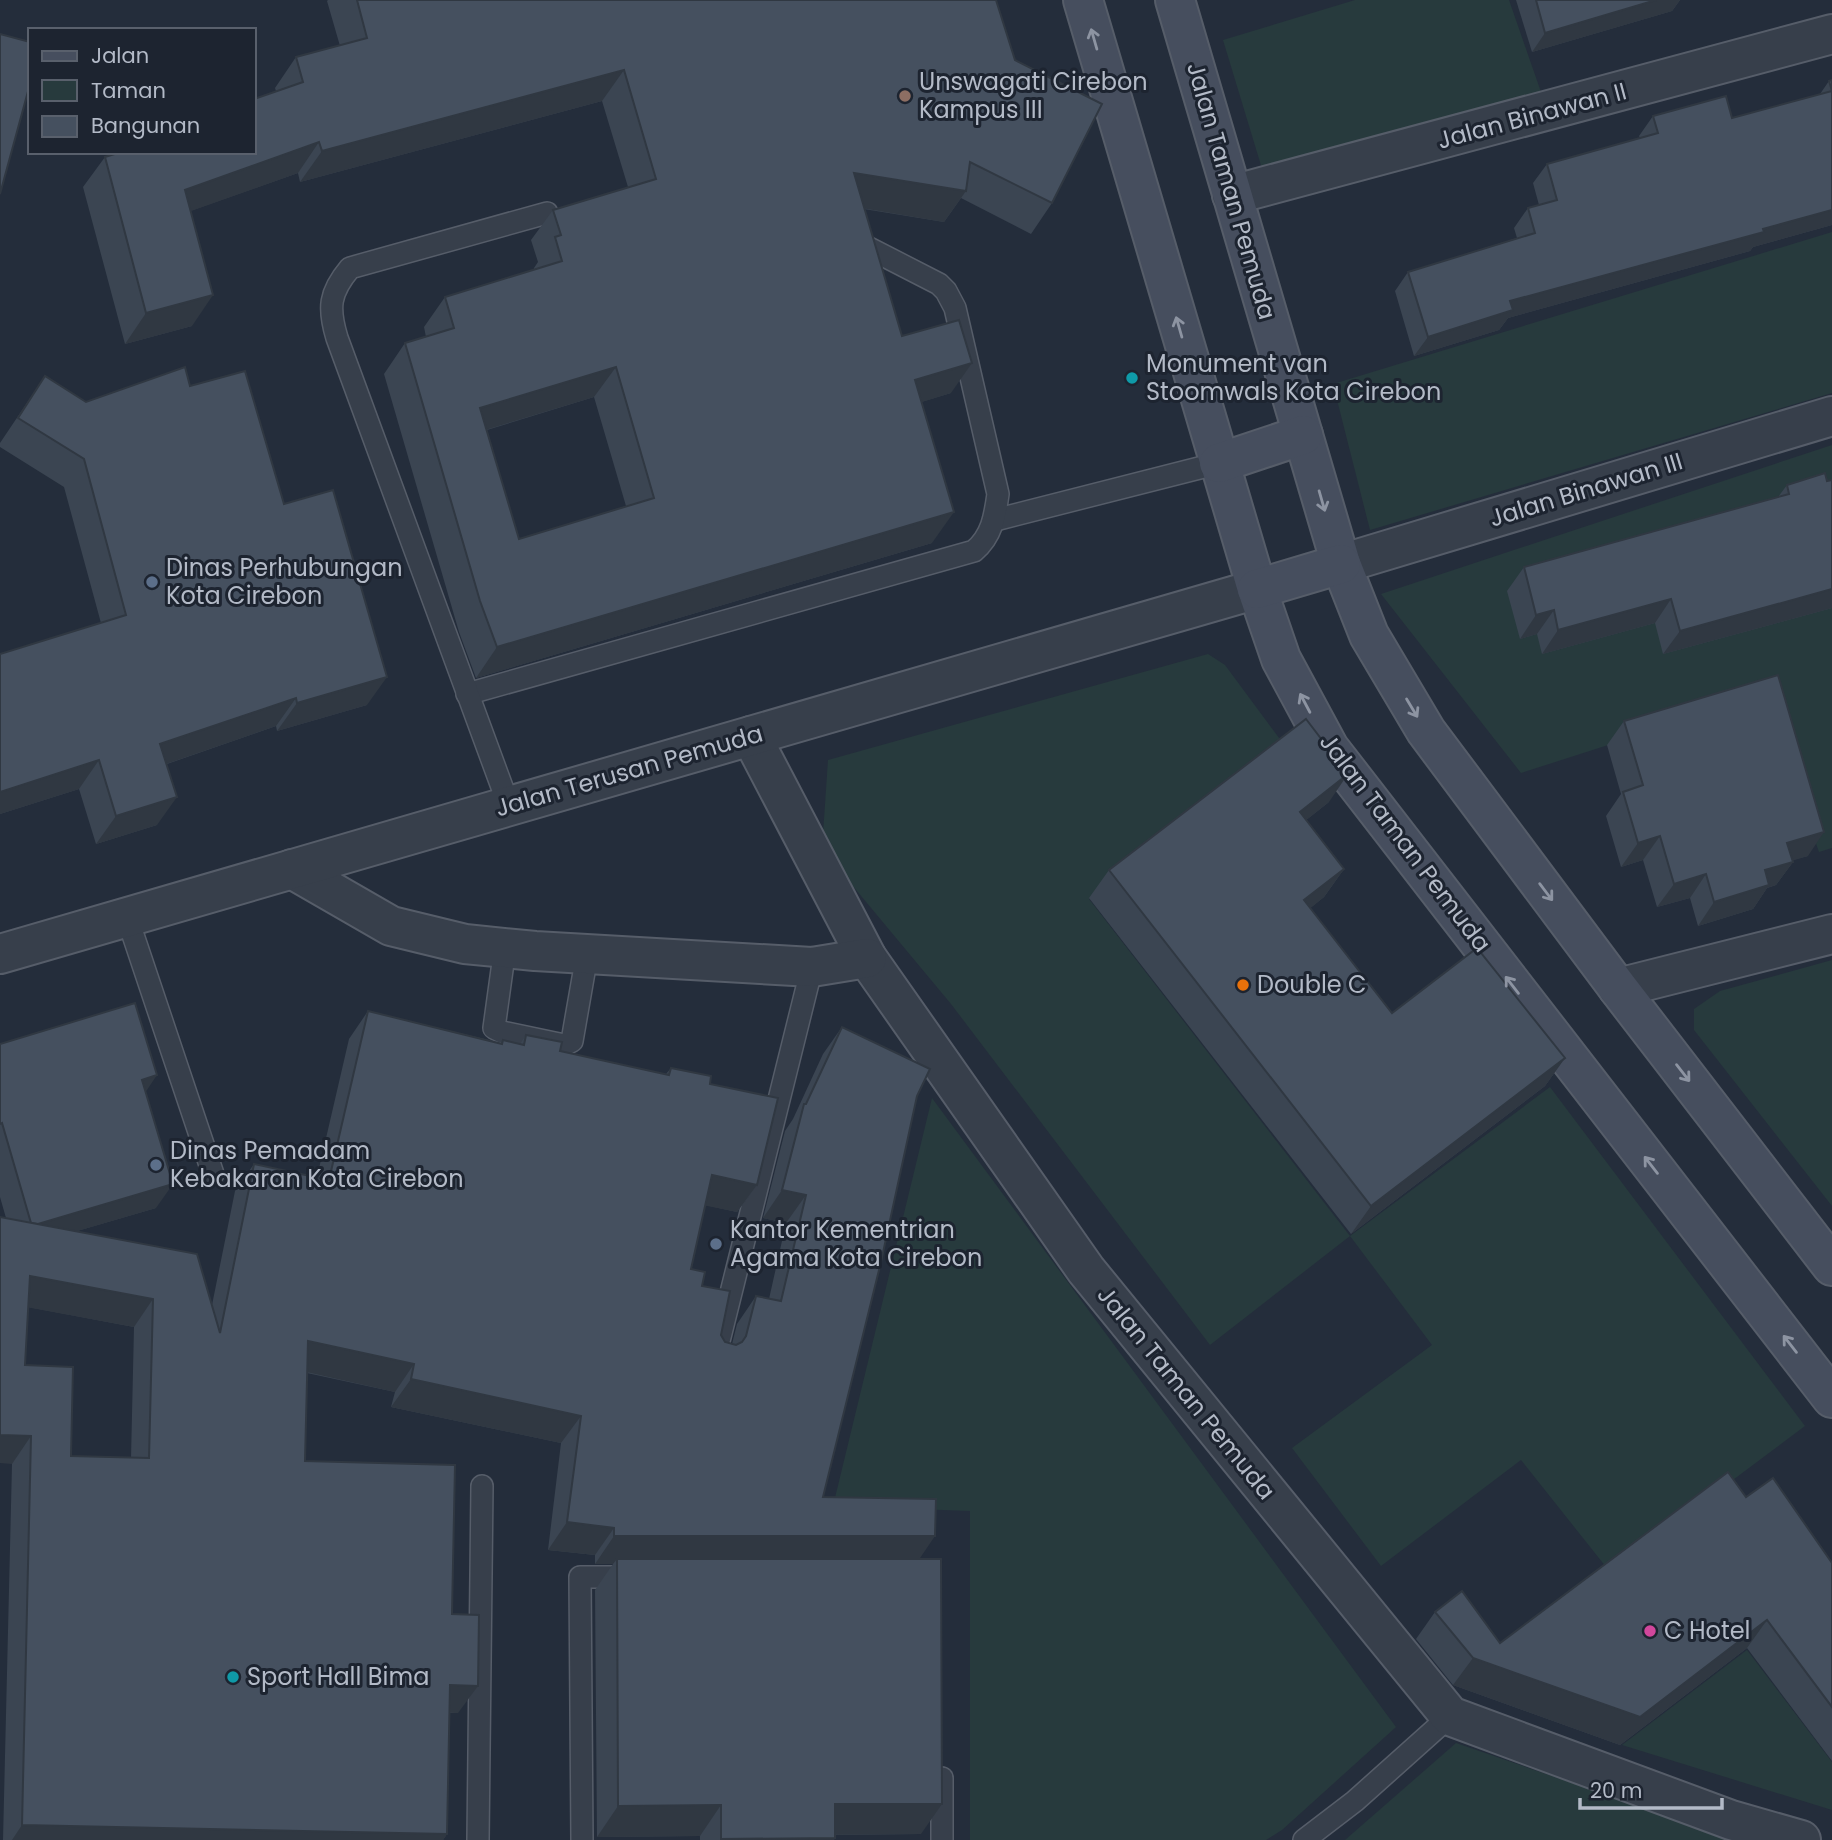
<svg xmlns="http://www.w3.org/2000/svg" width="1832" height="1840" viewBox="0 0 1832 1840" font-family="Poppins,sans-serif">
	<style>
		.green { fill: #273a3d }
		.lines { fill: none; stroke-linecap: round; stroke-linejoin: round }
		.lane-casing { stroke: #565d69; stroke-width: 24 }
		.street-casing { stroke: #565d69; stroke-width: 42 }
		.secondary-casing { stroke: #565d69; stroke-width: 42 }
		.lane { stroke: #373f4b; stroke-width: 21 }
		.street { stroke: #373f4b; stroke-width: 38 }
		.secondary { stroke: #464e5e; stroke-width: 38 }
		.wall { fill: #3b4552; fill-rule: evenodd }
		.shaded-wall { fill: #303842 }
		.building { fill: #45505f; stroke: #303842; stroke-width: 2; fill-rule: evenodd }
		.oneway { stroke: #8d94a2 }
		.education-dot { fill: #8d6e63; stroke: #1d2430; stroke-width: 2.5 }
		.culture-dot { fill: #0f9aa8; stroke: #1d2430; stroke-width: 2.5 }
		.service-dot { fill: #5c6f8a; stroke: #1d2430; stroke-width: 2.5 }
		.food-dot { fill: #e8710a; stroke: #1d2430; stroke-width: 2.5 }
		.hotel-dot { fill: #d1479c; stroke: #1d2430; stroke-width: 2.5 }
		.labels { text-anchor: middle; stroke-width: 6; stroke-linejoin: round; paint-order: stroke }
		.poi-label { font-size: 24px; fill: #b3bac7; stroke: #1d2430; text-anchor: start }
		.street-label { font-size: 24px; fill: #b3bac7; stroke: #1d2430 }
	</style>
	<rect width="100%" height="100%" fill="#242d3b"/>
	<g class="green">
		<path d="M1355,0h154l32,92 -278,80 -40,-132z"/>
		<path d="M1832,232v161l-462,137 -37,-146z"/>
		<path d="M1832,445v403l-13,4 -55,-157 -243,78 -140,-179z"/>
		<path d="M1208,654l17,11 60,81 -196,153 261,337 200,-149 255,339 -195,146 -89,-112 -140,106 -89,-118 140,-103 -82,-109 -140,109 -259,-341 -129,-155 6,-89z"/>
		<path d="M1832,960v246l-138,-176v-21l26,-18z"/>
		<path d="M932,1098l464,629 -114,103 -16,10h-296v-329l-137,-5z"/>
		<path d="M1747,1650l85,112v48l-210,-65z"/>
		<path d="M1456,1743l282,97h-393z"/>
	</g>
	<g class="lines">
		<g class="lane-casing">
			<g id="lane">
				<path d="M995,520l224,-57"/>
				<path d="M467,694l507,-143c18,-15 21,-35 24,-57l-43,-186 -9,-17 -7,-7 -76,-39"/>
				<path d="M509,806l-172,-468c-9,-30 -8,-45 13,-70l197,-55"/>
				<path d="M127,917l86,257"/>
				<path d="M505,948l-11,80 8,4 62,13 8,-4 15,-86"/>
				<path d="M717,1349l95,-382"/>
				<path d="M942,1778v62"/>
				<path d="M478,1840l4,-354"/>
				<path d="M582,1840l-2,-263h50"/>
				<path d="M1304,1840l51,-39 95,-85"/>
			</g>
		</g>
		<g class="street-casing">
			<g id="street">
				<path d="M1232,195l600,-161"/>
				<path d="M1341,564l491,-148"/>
				<path d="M751,736l116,222 219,312 364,446 281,104 70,20"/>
				<path d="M292,869l99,57 74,18 70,7 277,16 55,-9"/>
				<path d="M0,954l1257,-365"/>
				<path d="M1618,988l214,-54"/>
			</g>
		</g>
		<g class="secondary-casing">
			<g id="secondary">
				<path d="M1083,0l174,589 24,70 48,89 503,650"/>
				<path d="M1175,0l166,564 28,71 57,96 192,257 214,278"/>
				<path d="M1219,463l84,-28"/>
				<path d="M1257,589l84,-25"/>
			</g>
		</g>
		<use href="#lane" class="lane"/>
		<use href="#street" class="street"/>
		<use href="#secondary" class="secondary"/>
	</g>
	<g class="wall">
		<path d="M328,0h668l56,203 -21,31 -70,-36 -17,24 -80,-13 38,127 49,57 -30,9 11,141 -456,135 -17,-46 -75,-258 21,-31 21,-6 -2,-10 21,-30 89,-27v-2l4,-6 -7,-22 22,-30 75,-23 -26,-86 -302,81 -2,-9 -108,38 2,115 -67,18 -42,-157 22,-30 149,-5 22,-61 -1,-3 21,-31 44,-11 -13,-45zM594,397l32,109 -107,33 -32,-109z"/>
		<path d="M1516,0h164l-8,11 -140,41z"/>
		<path d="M1832,80v145l-79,22 -3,4 -242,67 -9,12 -85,26 -19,-65 13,-19 109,-34 -3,-10 14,-20 11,-3 -6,-22 14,-19 93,-26 -1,-2 14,-20 79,2 88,-24 9,-13z"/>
		<path d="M45,376l41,26 104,-16 94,118 83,201 -90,26 -1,-5 -109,38 -10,61 -61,19 -17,-55 -79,25v-160l101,-31 -37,-136 -64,-40v-4z"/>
		<path d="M1832,480v128l-169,46 -8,-31 -113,31 -5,-20 -17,5 -13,-48 17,-24 254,-70 9,-12 40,-4z"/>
		<path d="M1624,721l184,135 -16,4 1,2 -17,23 -9,3 -14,21 -55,17 -8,-28 -33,9 -14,-47 -22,7 -15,-51 15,-22 -14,-49z"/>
		<path d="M1329,802l-23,18 38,49 -20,28 -14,11 82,105 173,45 -20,28 -194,148 -262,-336 20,-28z"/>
		<path d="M368,1011l133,32 2,-3 17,4 6,-9 34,16 106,23 5,-6 39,16 47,101 -20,27 -32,-7 -14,64 11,17 19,49 4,7 7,2 5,-20 19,-28 13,3 17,-76 -23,-5 22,-87 8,-12 30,-65 19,-27 75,69 -94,401 96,62 2,275 -86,1 -1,5h-134v-4l-103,1 -2,-247 18,-26h-18v-9l-47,-5 13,-107 -170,-36 4,-15 -88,-19 -2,88 147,153 6,99h-9l-2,121 -4,6h-440l9,-376 -6,-246 -6,-21v-153l146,48 10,116 -79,23 135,74 23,-114 19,-27 63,13 32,-138zM28,1307l106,20 -3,131 -60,-2 -46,-91z"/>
		<path d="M1746,1497l86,66v198l-85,-113 -127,97 -167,-60 -37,-46 19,-27 65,31z"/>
	</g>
	<g class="shaded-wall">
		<path d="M1656,0h24l-8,11 -140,41 13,-19z"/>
		<path d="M624,70l-22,31 -302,81 22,-31z"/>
		<path d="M319,142l-21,31 -135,48 22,-31z"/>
		<path d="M854,173l112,18 -22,31 -112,-19z"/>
		<path d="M1832,210v15l-79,22 -3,4 -242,67 -9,12 -85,26 14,-19 82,-36z"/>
		<path d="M213,295l-21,31 -67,18 21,-31z"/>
		<path d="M972,363l-21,30 -58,18 22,-31z"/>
		<path d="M616,367l-22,30 -135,41 21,-30z"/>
		<path d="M954,512l-22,31 -456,135 21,-31z"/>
		<path d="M1832,589v19l-169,46 17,-23z"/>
		<path d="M1671,599l-16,24 -113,31 16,-24z"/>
		<path d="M1554,610l-17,24 -17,5 16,-24z"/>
		<path d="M387,677l-20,28 -90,26 20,-28z"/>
		<path d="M296,698l-20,28 -136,47 20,-29z"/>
		<path d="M99,760l-20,29 -79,25v-22z"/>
		<path d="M1348,774l-19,28 -49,39 20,-29z"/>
		<path d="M177,797l-20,28 -61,19 20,-28z"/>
		<path d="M1824,832l-16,24 -37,11 16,-24z"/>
		<path d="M1660,836l-17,24 -22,7 17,-24z"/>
		<path d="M1793,862l-17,23 -9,3 -14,21 -55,17 16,-24 51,-32z"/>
		<path d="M1344,869l-20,28 -39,32 19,-29z"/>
		<path d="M1706,874l-16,24 -33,9 17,-23z"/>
		<path d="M1565,1058l-20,28 -194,148 20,-28z"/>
		<path d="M157,1075l-16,24 1,-19z"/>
		<path d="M712,1175l45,10 -20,27 -44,-9z"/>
		<path d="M173,1184l-17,24 -140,41 16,-23z"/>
		<path d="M782,1190l24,5 -20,28 -23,-5z"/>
		<path d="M30,1276l123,23 -19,28 -124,-23z"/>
		<path d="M308,1341l106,23 -19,28 -106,-24z"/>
		<path d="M411,1379l170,37 -20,27 -170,-36z"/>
		<path d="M0,1435l31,1 -19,28 -12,-1z"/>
		<path d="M567,1522l47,6 -19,27 -47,-5z"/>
		<path d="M614,1536h321l-19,28 -299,-5 -4,5h-18z"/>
		<path d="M1767,1620l-20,28 -127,97 -167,-60 20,-27z"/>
		<path d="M450,1685l28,1 -20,27 -27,-1z"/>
		<path d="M835,1804h107l-21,30 -107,1z"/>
		<path d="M721,1805l-21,31 -103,1 21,-31z"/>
		<path d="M22,1825l425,9 -4,6h-431z"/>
		<path d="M835,1838l-1,2h-114l1,-1z"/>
	</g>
	<g class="building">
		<path d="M357,0h639l19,60 87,44 -50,99 -82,-41 -4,29 -112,-18 48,163 57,-16 13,43 -57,17 39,132 -457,135 -17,-46 -75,-258 49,-15 -9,-31 117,-36 -7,-24 6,-2 -8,-25 103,-31 -32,-109 -302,81 -3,-9 -134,48 28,105 -67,18 -41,-156 16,-5h133v-53l49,-17 -7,-25 71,-19zM616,367l38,131 -135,41 -39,-131z"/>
		<path d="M1536,0h120l-111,33z"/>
		<path d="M0,34l30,8v42l-30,110z"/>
		<path d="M1832,80v130l-69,19 1,3 -254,69 3,9 -85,27 -20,-65 127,-39 -7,-25 29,-8 -10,-36 111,-31 -5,-17 73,-20 6,22 100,-27 -3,-10z"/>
		<path d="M185,367l5,19 55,-15 39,133 49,-14 54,187 -90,26 -1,-5 -136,46 17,53 -61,19 -17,-56 -99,32v-138l126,-39 -42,-156 -66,-41 27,-42 41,26z"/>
		<path d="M1825,473l2,8 5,-1v109l-152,42 -9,-32 -113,31 -4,-20 -18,5 -12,-48 265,-73 -2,-9z"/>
		<path d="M1778,675l46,157 -37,11 6,19 -28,8 4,15 -55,17 -8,-28 -32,10 -14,-48 -22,7 -15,-51 20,-7 -19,-64z"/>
		<path d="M1306,719l42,55 -48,38 44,57 -40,31 88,113 85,-65 88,110 -194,148 -262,-336z"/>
		<path d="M135,1003l22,72 -15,5 31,104 -135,40 -7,-1 -29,-100 -2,1v-80z"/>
		<path d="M368,1011l134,33 1,-4 21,5 2,-10 36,7 -2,9 109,24 2,-7 40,8 -1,8 68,14 -21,87 -45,-10 -21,94 14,3 -3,14 28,5 -9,44 4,7 11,3 6,-3 4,-6 10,-40 25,5 25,-106 -24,-5 22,-86h2l36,-77 88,42 -13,27 -36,166 -58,235 113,2 -1,37h-321v-8l-47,-6 14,-106 -170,-37 3,-15 -106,-23 -3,120 150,4 -3,149 27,1 -1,71 -28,-1 -3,149 -425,-9 9,-389 -31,-1v-218l197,37 23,79 34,-169 75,16zM30,1276l123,23 -4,159 -78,-2 2,-89 -48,-2z"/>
		<path d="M1728,1472l18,25 27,-19 59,85v144l-65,-87 -127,97 -167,-59 -38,-46 27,-21 38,52z"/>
		<path d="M617,1559h324l1,245h-107v34l-114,1v-34l-103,1z"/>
	</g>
	<defs><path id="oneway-shaft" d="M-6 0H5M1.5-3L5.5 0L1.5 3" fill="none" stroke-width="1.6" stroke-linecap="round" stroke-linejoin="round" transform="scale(1.75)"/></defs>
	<g class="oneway">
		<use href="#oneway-shaft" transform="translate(1094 39) rotate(-106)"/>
		<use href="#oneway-shaft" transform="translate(1179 327) rotate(-106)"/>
		<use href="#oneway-shaft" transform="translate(1322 501) rotate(74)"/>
		<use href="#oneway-shaft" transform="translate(1305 703) rotate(-118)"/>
		<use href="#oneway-shaft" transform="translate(1412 708) rotate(59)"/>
		<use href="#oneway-shaft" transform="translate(1546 892) rotate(53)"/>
		<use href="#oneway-shaft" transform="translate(1512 985) rotate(-128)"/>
		<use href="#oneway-shaft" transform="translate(1683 1073) rotate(52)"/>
		<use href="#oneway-shaft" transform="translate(1651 1165) rotate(-128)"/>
		<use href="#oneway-shaft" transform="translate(1790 1344) rotate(-128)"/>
	</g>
	<circle class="education-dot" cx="905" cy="96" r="7"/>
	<g class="culture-dot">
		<circle cx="1132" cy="378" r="7"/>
		<circle cx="233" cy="1677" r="7"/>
	</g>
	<g class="service-dot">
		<circle cx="152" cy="582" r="7"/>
		<circle cx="156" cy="1165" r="7"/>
		<circle cx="716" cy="1244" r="7"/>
	</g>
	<circle class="food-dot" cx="1243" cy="985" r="7"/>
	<circle class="hotel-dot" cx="1650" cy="1631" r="7"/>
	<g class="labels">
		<g class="poi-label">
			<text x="919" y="90">Unswagati Cirebon<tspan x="919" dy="28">Kampus III</tspan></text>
			<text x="1146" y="372">Monument van<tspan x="1146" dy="28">Stoomwals Kota Cirebon</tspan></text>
			<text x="166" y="576">Dinas Perhubungan<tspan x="166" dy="28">Kota Cirebon</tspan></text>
			<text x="1257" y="993">Double C</text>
			<text x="170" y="1159">Dinas Pemadam<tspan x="170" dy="28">Kebakaran Kota Cirebon</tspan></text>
			<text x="730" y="1238">Kantor Kementrian<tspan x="730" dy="28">Agama Kota Cirebon</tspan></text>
			<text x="1664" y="1639">C Hotel</text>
			<text x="247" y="1685">Sport Hall Bima</text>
		</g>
		<g class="street-label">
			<text transform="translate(1532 116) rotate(-15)" y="8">Jalan Binawan II</text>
			<text transform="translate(1231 191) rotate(74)" y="8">Jalan Taman Pemuda</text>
			<text transform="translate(1586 490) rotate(-17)" y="8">Jalan Binawan III</text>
			<text transform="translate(629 771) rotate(-16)" y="8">Jalan Terusan Pemuda</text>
			<text transform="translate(1405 843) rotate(53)" y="8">Jalan Taman Pemuda</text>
			<text transform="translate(1186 1393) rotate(51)" y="8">Jalan Taman Pemuda</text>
		</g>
	</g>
	<rect x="28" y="28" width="228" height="126" fill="#1d2430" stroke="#59606c" stroke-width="2"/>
	<rect x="42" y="51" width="35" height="10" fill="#464e5e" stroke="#59606c" stroke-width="2"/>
	<text x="91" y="63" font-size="21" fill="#b3bac7">Jalan</text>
	<rect x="42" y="80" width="35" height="21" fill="#273a3d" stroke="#59606c" stroke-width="2"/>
	<text x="91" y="98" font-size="21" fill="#b3bac7">Taman</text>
	<rect x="42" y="116" width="35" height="21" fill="#45505f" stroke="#59606c" stroke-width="2"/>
	<text x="91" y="133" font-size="21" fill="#b3bac7">Bangunan</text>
	<path d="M1580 1798v10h142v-10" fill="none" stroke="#b3bac7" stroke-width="3.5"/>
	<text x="1590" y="1798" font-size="21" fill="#b3bac7" stroke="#1d2430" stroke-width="5" paint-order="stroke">20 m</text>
</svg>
